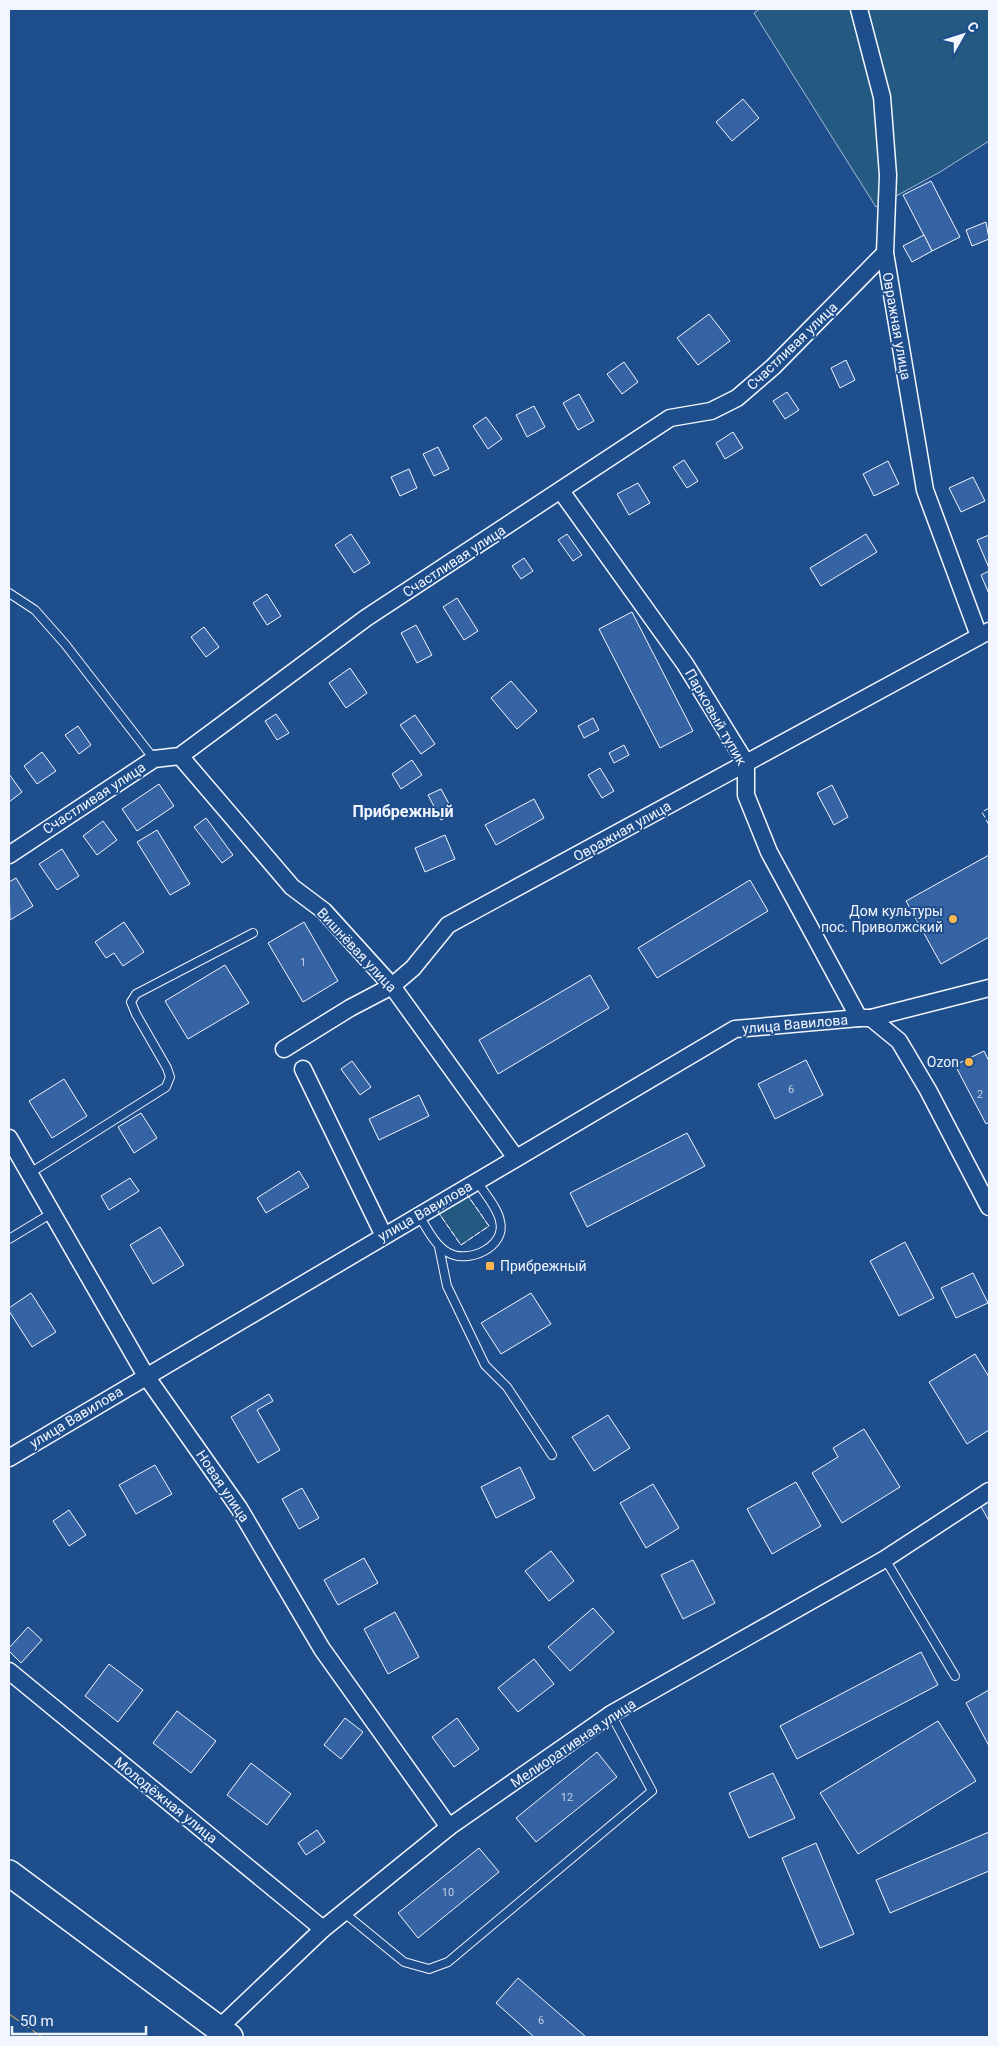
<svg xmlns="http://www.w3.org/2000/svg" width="998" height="2046" viewBox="0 0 998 2046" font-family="Roboto,sans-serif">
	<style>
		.green { fill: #245a82; stroke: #a8bbd7 }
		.building { fill: #3563a3; stroke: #f2f6ff }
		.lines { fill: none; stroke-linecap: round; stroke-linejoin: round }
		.lane-casing { stroke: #f2f6ff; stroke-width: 10 }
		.street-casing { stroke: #f2f6ff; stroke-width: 19 }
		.primary-casing { stroke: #f2f6ff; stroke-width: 28 }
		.lane { stroke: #1f4e8c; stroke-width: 8 }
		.street { stroke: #1f4e8c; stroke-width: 16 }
		.primary { stroke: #1f4e8c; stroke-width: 25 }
		.fence { stroke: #f2f6ff; stroke-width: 1; stroke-dasharray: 6 2.5; stroke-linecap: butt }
		.power { stroke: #ffb74d; stroke-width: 1; stroke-dasharray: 18 4 2.5 4; stroke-linecap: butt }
		.poi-dot { fill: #ffb74d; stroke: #1f4e8c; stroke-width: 2 }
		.labels { text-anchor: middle; stroke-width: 4; stroke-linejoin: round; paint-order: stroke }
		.number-label { font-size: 11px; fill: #c3d1e8 }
		.street-label { font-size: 14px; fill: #f2f6ff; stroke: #1f4e8c }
		.poi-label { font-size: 14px; fill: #f2f6ff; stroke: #1f4e8c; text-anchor: end }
		.quarter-label { font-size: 16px; font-weight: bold; fill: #f2f6ff; stroke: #1f4e8c }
	</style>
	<rect width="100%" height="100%" fill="#1f4e8c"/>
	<g class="green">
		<path d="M760,9h229v132l-49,31 -64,35 -122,-194z"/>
		<path d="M466,1193l23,33 -28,19 -23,-33z"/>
	</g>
	<g class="building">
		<path d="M743,99l16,19 -27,23 -16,-19z"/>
		<path d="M931,181l29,56 -28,14 -29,-56z"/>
		<path d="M986,222l3,17 -17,7 -6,-16z"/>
		<path d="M924,235l8,16 -20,11 -9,-16z"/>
		<path d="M709,314l21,27 -32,24 -21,-27z"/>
		<path d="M846,360l9,20 -15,8 -9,-20z"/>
		<path d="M624,362l14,20 -16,12 -15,-20z"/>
		<path d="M787,392l12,18 -14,9 -12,-18z"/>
		<path d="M579,394l15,27 -16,9 -15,-27z"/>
		<path d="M534,406l11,21 -18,10 -11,-22z"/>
		<path d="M486,417l16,22 -14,10 -15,-23z"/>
		<path d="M733,432l10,16 -18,11 -9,-16z"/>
		<path d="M438,447l11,22 -15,7 -11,-22z"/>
		<path d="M684,460l14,21 -11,7 -14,-21z"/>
		<path d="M888,461l11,23 -25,12 -11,-22z"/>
		<path d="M409,469l8,19 -17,8 -9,-19z"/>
		<path d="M973,477l12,24 -24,11 -12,-24z"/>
		<path d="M638,483l12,20 -21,12 -12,-21z"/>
		<path d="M351,534l19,29 -16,10 -19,-28z"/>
		<path d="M567,534l15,21 -9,6 -15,-21z"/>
		<path d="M866,534l11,18 -56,34 -11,-18z"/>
		<path d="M989,535v33l-12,-28z"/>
		<path d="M524,558l9,13 -12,8 -9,-13z"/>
		<path d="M989,571v23l-8,-19z"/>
		<path d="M267,594l14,22 -14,9 -14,-22z"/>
		<path d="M457,598l21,33 -14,9 -21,-33z"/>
		<path d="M632,612l61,119 -33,17 -61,-119z"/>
		<path d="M416,625l16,30 -15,8 -16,-30z"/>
		<path d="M204,627l15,20 -13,10 -15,-20z"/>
		<path d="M350,668l17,25 -21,15 -17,-25z"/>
		<path d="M511,681l26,30 -20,18 -26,-31z"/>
		<path d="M276,714l13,19 -12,7 -12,-19z"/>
		<path d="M415,715l20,29 -14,10 -21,-29z"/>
		<path d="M593,718l6,12 -15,8 -6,-12z"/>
		<path d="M78,726l13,19 -12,9 -14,-19z"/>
		<path d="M624,745l5,10 -15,8 -5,-10z"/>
		<path d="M42,752l14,19 -19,13 -13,-18z"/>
		<path d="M412,760l10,15 -21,14 -9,-15z"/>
		<path d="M600,768l14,23 -12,7 -14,-23z"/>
		<path d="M9,774l13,18 -13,10z"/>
		<path d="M159,784l15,22 -37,25 -15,-22z"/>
		<path d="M832,785l16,32 -14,8 -17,-32z"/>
		<path d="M441,789l13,24 -13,7 -13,-25z"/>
		<path d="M534,799l10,19 -48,27 -11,-20z"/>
		<path d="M206,818l27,37 -11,8 -28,-36z"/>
		<path d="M103,821l14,19 -20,15 -14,-19z"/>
		<path d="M157,830l33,54 -20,11 -33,-53z"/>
		<path d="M445,835l10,24 -30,13 -10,-24z"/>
		<path d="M62,849l17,27 -22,14 -18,-26z"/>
		<path d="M989,855v82l-48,27 -35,-63z"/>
		<path d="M16,878l17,28 -23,14 -1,-38z"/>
		<path d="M750,880l18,31 -111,67 -19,-30z"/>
		<path d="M124,922l20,30 -21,14 -9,-13 -8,5 -11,-16z"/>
		<path d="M304,922l34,59 -35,21 -35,-59z"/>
		<path d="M225,965l24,38 -61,36 -23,-38z"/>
		<path d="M590,975l19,33 -111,66 -19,-34z"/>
		<path d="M984,1051l5,10v61l-3,2 -31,-59z"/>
		<path d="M806,1060l17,35 -48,24 -17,-35z"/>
		<path d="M352,1061l19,26 -11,8 -19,-26z"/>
		<path d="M64,1079l23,37 -35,22 -23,-37z"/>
		<path d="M419,1095l10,21 -50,24 -10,-21z"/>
		<path d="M141,1113l16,25 -23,15 -16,-26z"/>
		<path d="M687,1133l18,33 -118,61 -17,-34z"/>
		<path d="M299,1171l10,16 -43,26 -9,-15z"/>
		<path d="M130,1178l9,13 -30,19 -8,-14z"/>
		<path d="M160,1227l24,38 -31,19 -23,-39z"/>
		<path d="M905,1242l29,56 -35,18 -29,-55z"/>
		<path d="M973,1273l15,30 -32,15 -15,-30z"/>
		<path d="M31,1293l25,39 -24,15 -23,-36v-3z"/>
		<path d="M531,1293l20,31 -50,30 -20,-31z"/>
		<path d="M975,1354l14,23v53l-22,14 -38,-62z"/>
		<path d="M269,1394l4,7 -16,9 23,40 -22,13 -27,-46z"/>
		<path d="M608,1415l22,33 -36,23 -22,-34z"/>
		<path d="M864,1429l36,58 -58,36 -30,-50 26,-16 -5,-9z"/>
		<path d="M155,1465l17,29 -36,20 -17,-29z"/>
		<path d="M520,1467l15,31 -39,20 -15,-31z"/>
		<path d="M796,1482l25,44 -49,28 -25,-45z"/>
		<path d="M653,1484l26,44 -33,20 -26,-45z"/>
		<path d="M302,1488l17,30 -20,11 -17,-30z"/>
		<path d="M989,1497v24l-10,-18z"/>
		<path d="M69,1510l17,25 -17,11 -16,-25z"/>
		<path d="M551,1551l23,30 -25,20 -24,-30z"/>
		<path d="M364,1558l14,25 -40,22 -14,-25z"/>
		<path d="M693,1560l22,43 -32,16 -22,-44z"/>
		<path d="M593,1608l21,24 -44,39 -22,-24z"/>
		<path d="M395,1612l24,45 -31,17 -24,-45z"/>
		<path d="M28,1627l14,13 -21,23 -12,-12v-3z"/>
		<path d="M921,1652l17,33 -141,74 -17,-33z"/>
		<path d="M534,1659l20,25 -36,28 -20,-24z"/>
		<path d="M109,1664l34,26 -25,32 -33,-26z"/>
		<path d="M989,1690v56l-23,-43z"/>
		<path d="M177,1711l39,30 -25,32 -38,-30z"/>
		<path d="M345,1718l18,14 -22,27 -17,-14z"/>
		<path d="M457,1718l22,31 -25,18 -22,-30z"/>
		<path d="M938,1721l38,60 -118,73 -38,-61z"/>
		<path d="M597,1752l20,25 -81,65 -20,-24z"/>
		<path d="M251,1763l40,31 -24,31 -40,-30z"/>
		<path d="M773,1773l22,45 -46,20 -20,-45z"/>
		<path d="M317,1830l8,12 -19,13 -8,-12z"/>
		<path d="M989,1832v39l-99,42 -14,-33z"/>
		<path d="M816,1843l38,91 -34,14 -38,-90z"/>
		<path d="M479,1848l20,24 -81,66 -20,-25z"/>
		<path d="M518,1978l68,59h-52l-38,-34z"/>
	</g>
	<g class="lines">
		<g class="lane-casing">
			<g id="lane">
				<path d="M9,593l26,17 30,34 89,115"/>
				<path d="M30,1173l136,-86 4,-10 -3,-9 -31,-54 -5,-12 5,-8 117,-61"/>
				<path d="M419,1216c8,12 15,28 28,36 20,13 60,-5 53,-31 -2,-13 -16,-28 -23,-40"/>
				<path d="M9,1239l43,-26"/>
				<path d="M439,1247l8,39 38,79 22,22 45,68"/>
				<path d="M885,1559l70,117"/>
				<path d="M343,1912l61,50 25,7 19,-7 204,-171 -41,-77"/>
			</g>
		</g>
		<g class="street-casing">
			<g id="street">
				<path d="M859,9l23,88 6,78 -3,78 40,237 54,146"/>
				<path d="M561,491l124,173 61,99v32l23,57 90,166h12l28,23 29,49 61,117"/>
				<path d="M180,756l112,131 32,24 68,75 124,172"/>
				<path d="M9,855l145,-96 26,-3 186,-138 304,-200 41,-7 26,-13 36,-31 112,-114"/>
				<path d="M871,1018l118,-30"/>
				<path d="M284,1049l66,-41 42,-22 21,-18 35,-43 541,-294"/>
				<path d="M303,1069l81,167"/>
				<path d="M9,1138l137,238 93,132 83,141 127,178"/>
				<path d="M9,1458l726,-429 124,-11"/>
				<path d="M9,1671l314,258"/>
				<path d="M218,2029l105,-100 126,-102 162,-113 274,-155 104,-68"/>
			</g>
		</g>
		<g class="primary-casing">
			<path id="primary" d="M9,1873l221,164"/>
		</g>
		<use href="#lane" class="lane"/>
		<use href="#street" class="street"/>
		<use href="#primary" class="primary"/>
		<g class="fence">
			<path d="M989,808l-7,4 7,13"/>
			<path d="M466,1193l23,33 -28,19 -23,-33z"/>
		</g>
		<path class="power" d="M9,2014l33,23"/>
	</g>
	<g class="poi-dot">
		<circle cx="953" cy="919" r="5"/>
		<circle cx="969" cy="1062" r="5"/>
		<rect x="485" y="1261" width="10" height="10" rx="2.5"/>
	</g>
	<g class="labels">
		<g class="number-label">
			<text x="303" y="966">1</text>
			<text x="791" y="1093">6</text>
			<text x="980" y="1098">2</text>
			<text x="567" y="1801">12</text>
			<text x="448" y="1896">10</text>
			<text x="541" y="2024">6</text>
		</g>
		<g class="street-label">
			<text transform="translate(897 326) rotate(80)" y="5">Овражная улица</text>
			<text transform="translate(792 346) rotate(-44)" y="5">Счастливая улица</text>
			<text transform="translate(454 561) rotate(-33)" y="5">Счастливая улица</text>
			<text transform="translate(716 717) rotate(60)" y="5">Парковый тупик</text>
			<text transform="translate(94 798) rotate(-33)" y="5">Счастливая улица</text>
			<text transform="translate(622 831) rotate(-29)" y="5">Овражная улица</text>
			<text transform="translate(357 950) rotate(47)" y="5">Вишнёвая улица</text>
			<text transform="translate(795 1024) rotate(-5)" y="5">улица Вавилова</text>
			<text transform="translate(425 1211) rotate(-30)" y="5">улица Вавилова</text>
			<text transform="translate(76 1417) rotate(-31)" y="5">улица Вавилова</text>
			<text transform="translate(223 1486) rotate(56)" y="5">Новая улица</text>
			<text transform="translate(573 1743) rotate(-34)" y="5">Мелиоративная улица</text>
			<text transform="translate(166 1800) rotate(39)" y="5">Молодёжная улица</text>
		</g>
		<g class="poi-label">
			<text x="943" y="916">Дом культуры<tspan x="943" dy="16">пос. Приволжский</tspan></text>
			<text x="959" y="1067">Ozon</text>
			<text x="500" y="1271" text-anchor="start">Прибрежный</text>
		</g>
		<g class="quarter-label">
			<text x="403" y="817">Прибрежный</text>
		</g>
	</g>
	<rect width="998" height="2046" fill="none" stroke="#f2f6ff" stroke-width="20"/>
	<g transform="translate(963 35) rotate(51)" stroke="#1f4e8c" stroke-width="4" paint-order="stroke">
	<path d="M0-4L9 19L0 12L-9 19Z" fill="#f2f6ff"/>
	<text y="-8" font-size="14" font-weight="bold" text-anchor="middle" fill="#f2f6ff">С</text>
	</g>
	<path d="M12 2026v8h134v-8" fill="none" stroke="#f2f6ff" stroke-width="2.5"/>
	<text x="20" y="2026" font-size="15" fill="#f2f6ff" stroke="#1f4e8c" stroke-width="4" paint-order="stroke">50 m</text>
</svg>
